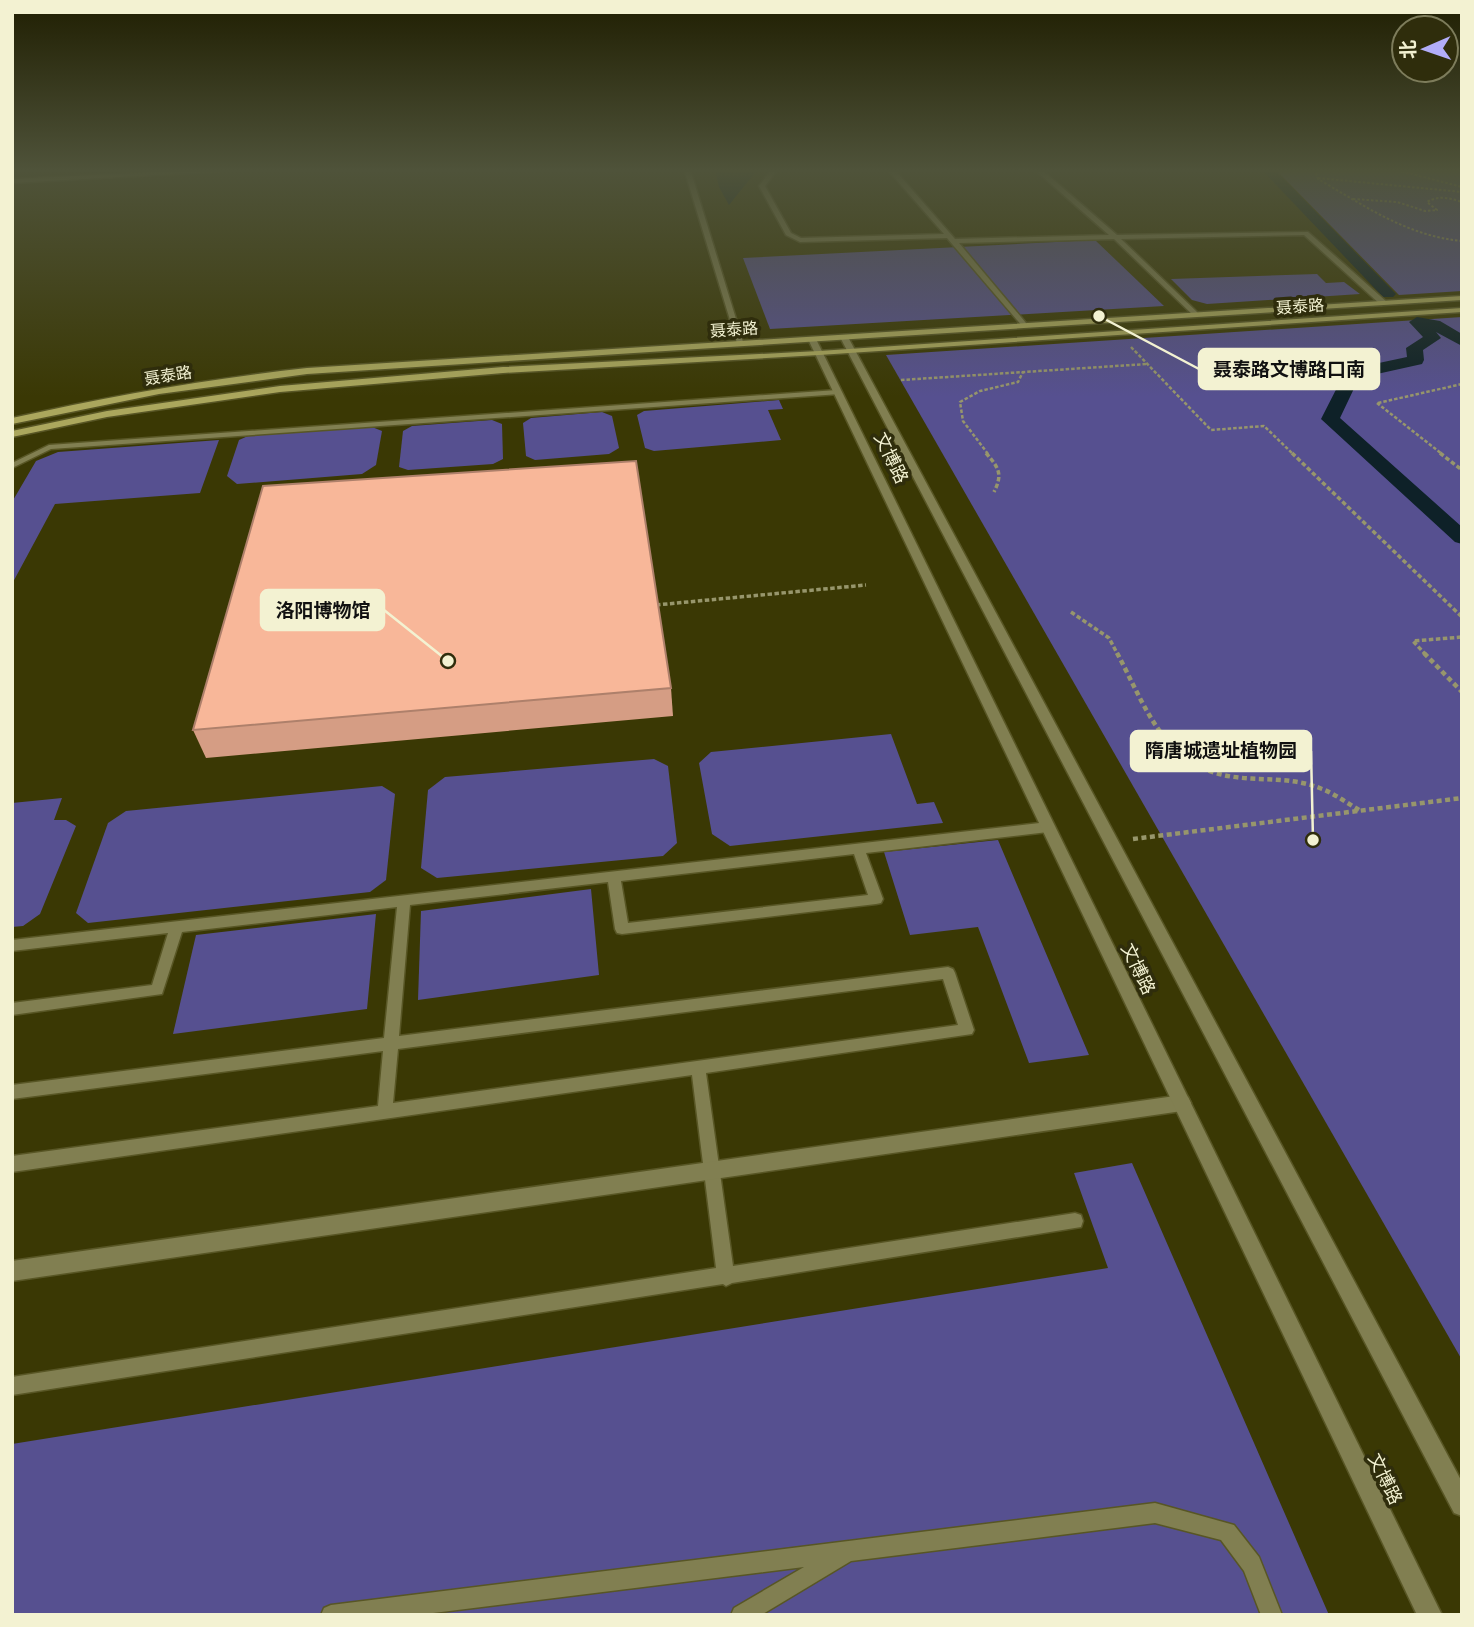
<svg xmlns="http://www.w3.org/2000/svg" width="1474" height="1627" viewBox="0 0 1474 1627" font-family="Georgia,'Noto Sans SC',serif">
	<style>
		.green { fill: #565090 }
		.water { fill: #0e2128 }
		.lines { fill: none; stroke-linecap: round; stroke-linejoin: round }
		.canal { fill: #0e2128; fill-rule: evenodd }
		.service-casing { stroke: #585625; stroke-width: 3 }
		.minor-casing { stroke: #585625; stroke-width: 3 }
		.tertiary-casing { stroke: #585625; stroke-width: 3 }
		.secondary-casing { stroke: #585625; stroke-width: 3 }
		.path-far3 { stroke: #97966c; stroke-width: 2; stroke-dasharray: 2.5 2; stroke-linecap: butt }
		.path-far2 { stroke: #97966c; stroke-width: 2.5; stroke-dasharray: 3.5 2; stroke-linecap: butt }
		.path-far1 { stroke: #97966c; stroke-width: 3.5; stroke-dasharray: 4.5 2.5; stroke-linecap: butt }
		.path { stroke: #97966c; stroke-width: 4.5; stroke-dasharray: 5 3.5; stroke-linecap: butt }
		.service { fill: #817f51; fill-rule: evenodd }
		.minor { fill: #817f51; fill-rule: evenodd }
		.tertiary { fill: #817f51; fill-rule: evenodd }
		.secondary { fill: #aba75d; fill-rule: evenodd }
		.wall { fill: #d59d84 }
		.building { fill: #f8b799; stroke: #ae806b; stroke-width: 2 }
		.labels { text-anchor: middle; stroke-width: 7; stroke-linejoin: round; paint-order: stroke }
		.far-street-label { font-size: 16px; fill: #f3f2d2; stroke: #2f2d0c }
		.street-label { font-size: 18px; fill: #f3f2d2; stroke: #2f2d0c }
		.leader { fill: none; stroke: #f3f2d2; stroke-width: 2.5 }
		.callout-dot { fill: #f3f2d2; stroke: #2f2d0c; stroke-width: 2.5 }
		.callout { fill: #f3f2d2; stroke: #f3f2d2; stroke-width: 2.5 }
		.callout-label { font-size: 19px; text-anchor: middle; font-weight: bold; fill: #111 }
	</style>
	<rect width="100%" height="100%" fill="#3a3804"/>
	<g class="green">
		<path d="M1275,169h187v122l-63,4z"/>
		<path d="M1095,240l69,66 -394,23 -27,-71z"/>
		<path d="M1317,274l9,9 18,-1 16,12 -153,10 -15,-4 -21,-21z"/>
		<path d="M1462,317v1043l-576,-1005z"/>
		<path d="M779,400l4,9 -15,1 13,30 -127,11 -9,-3 -8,-33 7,-4z"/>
		<path d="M602,412l10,4 7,32 -10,6 -74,6 -9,-4 -3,-33 8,-5z"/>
		<path d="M492,420l10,4 1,35 -10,5 -85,6 -9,-3 4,-36 9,-5z"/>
		<path d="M372,427l10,4 -6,34 -14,9 -125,10 -10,-8 12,-36 9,-4z"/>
		<path d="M219,440l-19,53 -145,11 -43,80v-82l24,-41 22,-9z"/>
		<path d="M891,734l26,70 17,-2 9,21 -213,23 -18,-12 -13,-71 12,-11z"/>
		<path d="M654,759l14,7 9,77 -14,13 -226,22 -16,-10 7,-78 17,-13z"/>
		<path d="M382,786l13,8 -9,86 -16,12 -282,31 -12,-10 32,-90 18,-12z"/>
		<path d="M62,798l-8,22h12l10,6 -36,88 -17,12 -11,1v-124z"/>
		<path d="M998,840l91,215 -60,8 -51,-136 -68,8 -26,-83z"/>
		<path d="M591,889l8,86 -181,25 3,-89z"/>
		<path d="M376,914l-9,95 -194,25 23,-99z"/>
		<path d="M1132,1163l197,452h-1317v-171l1096,-176 -34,-95z"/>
	</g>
	<path class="water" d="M715,169h43l-29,36 -10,-18z"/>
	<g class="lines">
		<g class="canal">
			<path d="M1261,169h13l119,122 3,3 -3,3h-10z"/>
			<path d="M1417,317l23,4 22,13v12l-26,-14 5,6 -18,12 1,10 -2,4 -63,14 -19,40 122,109v17l-7,-2 -134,-123 25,-49 61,-13 -1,-9 17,-11 -14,-15z"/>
		</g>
		<g class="service-casing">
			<g id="service">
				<path d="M837,390h3v4l-789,55 -39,19v-5l37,-18z"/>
				<path d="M1048,822l6,5 -6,5 -182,21 17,46 -2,4 -5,1 -254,30 -5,-1 -2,-4 -7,-47 -198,23 -11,131 549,-69 5,2 2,4 19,57 -2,4 -266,39 27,193 342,-53 6,2 2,6 -2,6 -349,56 -6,3 -3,-2 -711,111v-18l704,-109 -24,-193 -680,97v-16l366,-50 5,-55 -371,48v-14l372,-47 13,-131 -215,25 -20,62 -150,21v-12l140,-18 16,-52 -156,18v-11zM854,854l14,41 -240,28 -7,-42zM943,979l15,46 -565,78 5,-54z"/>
				<path d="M1155,1503l79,22 25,32 23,58h-21l-17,-44 -23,-31 -66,-17 -304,38 -90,54h-30l3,-7 70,-41 -387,48h-96l3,-7 7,-3z"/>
			</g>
		</g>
		<g class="minor-casing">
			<g id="minor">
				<path d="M216,169h44l-248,14v-4z"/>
				<path d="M684,169h6l54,176 -7,-2z"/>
				<path d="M772,169h6l-13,17 26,47 10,5 143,-4 -57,-65h7l61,70 154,-4 -75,-66h7l76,66 191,-3 80,71 -7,2 -77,-70 -183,4 76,73 1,2 -4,2 -80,-77 -155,4 67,80v4h-3l-76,-89 -147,4 -14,-7 -27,-49z"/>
				<path d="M1182,1095l6,2 3,6 -3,6 -6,2 -1170,170v-20z"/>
			</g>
		</g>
		<g class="tertiary-casing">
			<g id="tertiary">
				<path d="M844,335l4,2 614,1145v34l-8,-3 -614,-1176z"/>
				<path d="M812,337l4,2 626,1276h-25l-609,-1276z"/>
			</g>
		</g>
		<g class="secondary-casing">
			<g id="secondary">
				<path d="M1462,296v4l-1155,74 -148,20 -147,30v-6c98,-22 196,-39 295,-50z"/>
				<path d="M1462,308v4l-643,43 -316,18 -223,19 -173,25 -95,20v-6l95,-20 173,-25 223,-19 316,-16z"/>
			</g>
		</g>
		<g class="path-far3">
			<path d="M1314,169l4,10c47,27 89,57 144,62"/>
			<path d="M1393,169l69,18"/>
			<path d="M1456,169l6,2"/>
			<path d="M1318,178l144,14"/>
			<path d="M1353,199l44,3 28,9 12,-1 -10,-8c12,-7 22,-4 35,0"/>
		</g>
		<g class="path-far2">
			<path d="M1131,347l80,83 53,-4 29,28"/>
			<path d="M901,380l246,-16"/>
			<path d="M1377,403l65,51"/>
			<path d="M1378,403l84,-19"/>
			<path d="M988,454l-25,-33 -3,-19 20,-11 38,-9 5,-10"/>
		</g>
		<g class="path-far1">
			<path d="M986,453c13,15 17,21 8,39"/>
			<path d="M1292,453l170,164"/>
			<path d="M1440,453l22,17"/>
			<path d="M656,605l210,-20"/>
			<path d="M1071,612l38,26 9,17"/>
			<path d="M1426,655l-13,-14 49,-4"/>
		</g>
		<g class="path">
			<path d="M1117,653c17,31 32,71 58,96 49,46 97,19 147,40 13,5 25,14 37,21"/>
			<path d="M1424,653l38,39"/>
			<path d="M1133,839l329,-41"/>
		</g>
		<use href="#service" class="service"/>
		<use href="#minor" class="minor"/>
		<use href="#tertiary" class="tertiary"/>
		<use href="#secondary" class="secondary"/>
	</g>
	<path class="wall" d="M671,688l2,28 -467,42 -13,-28z"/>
	<path class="building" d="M636,461l35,227 -478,42 70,-244z"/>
	<linearGradient id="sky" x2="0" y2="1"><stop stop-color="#201f02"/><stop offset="0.43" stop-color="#4f533a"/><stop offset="1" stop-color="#4f533a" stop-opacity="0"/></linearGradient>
	<rect width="1474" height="397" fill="url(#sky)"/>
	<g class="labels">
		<g class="far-street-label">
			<text transform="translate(1300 306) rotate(-4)" y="6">聂泰路</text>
			<text transform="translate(734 329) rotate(-4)" y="6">聂泰路</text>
			<text transform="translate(168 375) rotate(-9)" y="6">聂泰路</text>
		</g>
		<g class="street-label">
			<text transform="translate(891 458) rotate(64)" y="6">文博路</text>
			<text transform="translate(1138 969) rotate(64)" y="6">文博路</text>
			<text transform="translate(1385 1479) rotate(64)" y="6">文博路</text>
		</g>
	</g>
	<path class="leader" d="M1099 316L1199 369M448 661L384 610M1313 840L1311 751"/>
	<g class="callout-dot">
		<circle cx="1099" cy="316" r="7"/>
		<circle cx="448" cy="661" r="7"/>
		<circle cx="1313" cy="840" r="7"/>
	</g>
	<g class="callout">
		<rect x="1199" y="349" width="180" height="40" rx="7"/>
		<rect x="261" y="590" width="123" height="40" rx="7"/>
		<rect x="1131" y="731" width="180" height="40" rx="7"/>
	</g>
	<g class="callout-label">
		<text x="1289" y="376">聂泰路文博路口南</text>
		<text x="323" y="617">洛阳博物馆</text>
		<text x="1221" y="757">隋唐城遗址植物园</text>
	</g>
	<rect width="1474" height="1627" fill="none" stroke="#f3f2d2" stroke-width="28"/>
	<g transform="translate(1425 49) rotate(268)"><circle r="33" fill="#2f2d0c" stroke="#7d7c5b" stroke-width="2"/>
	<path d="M0-5L12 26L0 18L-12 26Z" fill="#b2adf9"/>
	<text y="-10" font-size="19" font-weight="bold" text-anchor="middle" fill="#f3f2d2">北</text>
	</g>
</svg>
